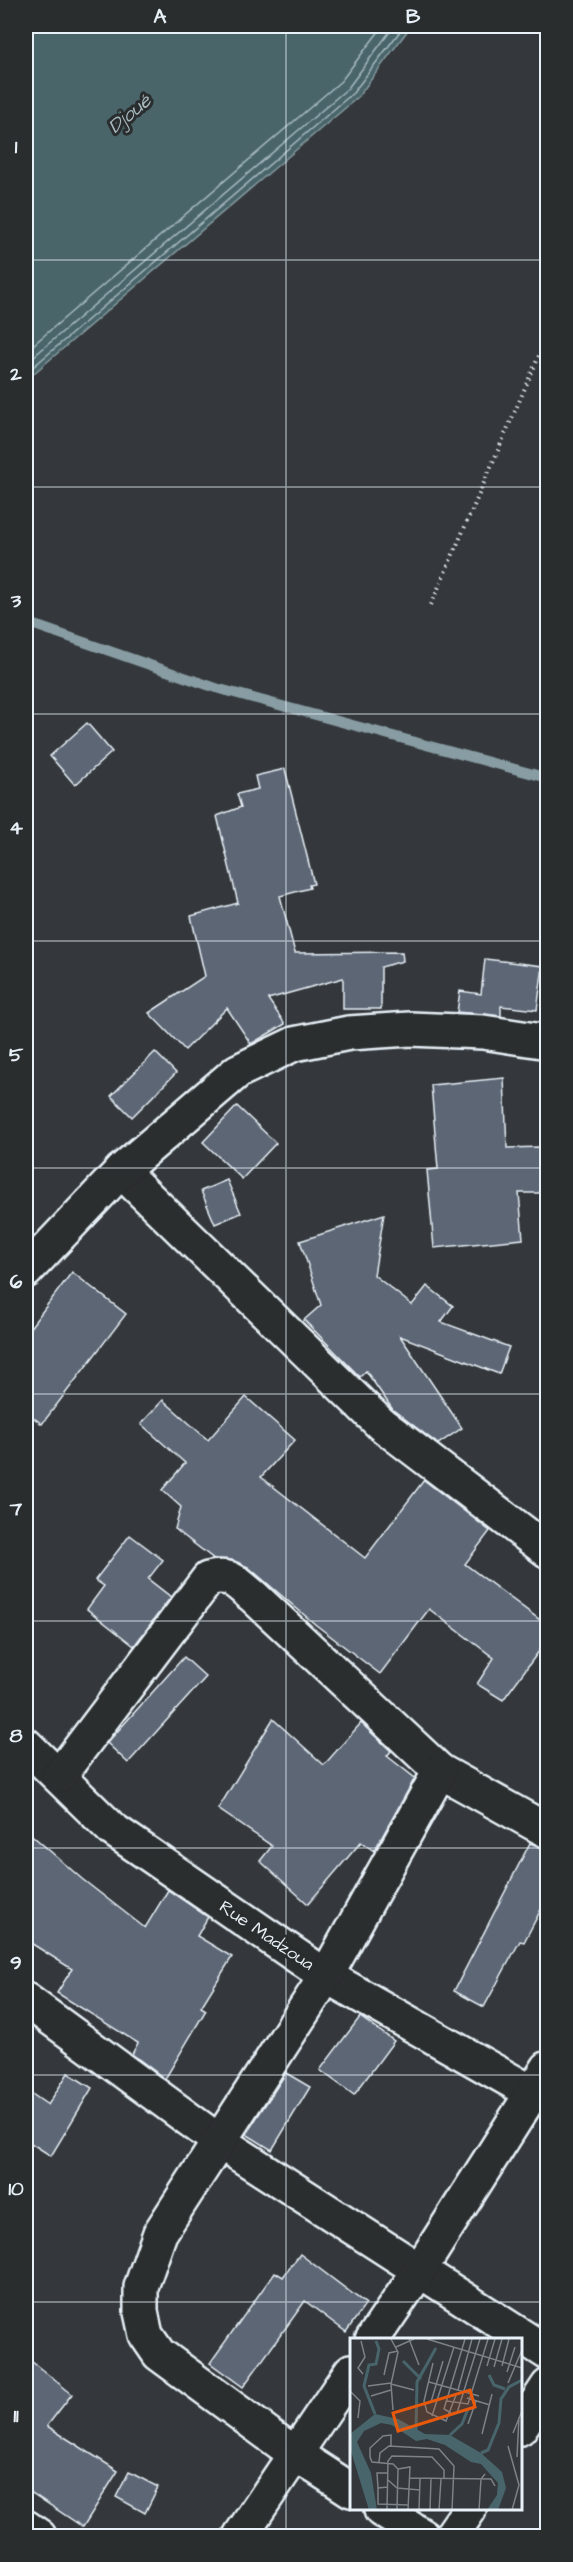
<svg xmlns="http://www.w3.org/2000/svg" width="573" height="2562" viewBox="0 0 573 2562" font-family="'Architects Daughter',sans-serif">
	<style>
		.water { fill: #48656b; stroke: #889da3; stroke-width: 1.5 }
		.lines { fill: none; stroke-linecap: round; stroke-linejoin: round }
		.shore { stroke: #a8b9c0; stroke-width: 1.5 }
		.stream { stroke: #889da3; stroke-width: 10 }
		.building { fill: #5d6674; stroke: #e8f1f8; stroke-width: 1.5 }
		.street-casing { stroke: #e8f1f8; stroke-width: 38 }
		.path { stroke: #e8f1f8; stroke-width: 4; stroke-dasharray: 1.5 4.5; stroke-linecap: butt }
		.street { stroke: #2a2d2e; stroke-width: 33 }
		.grid { fill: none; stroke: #e8f1f8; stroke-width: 1.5; stroke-opacity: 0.55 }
		.labels { text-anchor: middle; stroke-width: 6; stroke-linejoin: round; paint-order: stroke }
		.street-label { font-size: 18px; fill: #e8f1f8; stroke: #2a2d2e }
		.water-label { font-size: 20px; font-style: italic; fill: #a8b9c0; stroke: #2a2d2e }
		.inset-river { fill: none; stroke: #48656b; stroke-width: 3 }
		.inset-road { fill: none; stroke: #7c8287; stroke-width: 1.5 }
		.view { fill: #e8590c; fill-opacity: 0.15; stroke: #e8590c; stroke-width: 3 }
		.inset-edge { fill: none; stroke: #e8f1f8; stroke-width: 3 }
		.neatline { fill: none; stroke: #e8f1f8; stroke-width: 2 }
		.grid-label { font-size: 20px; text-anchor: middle; font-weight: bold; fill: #e8f1f8 }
	</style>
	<rect width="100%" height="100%" fill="#34383c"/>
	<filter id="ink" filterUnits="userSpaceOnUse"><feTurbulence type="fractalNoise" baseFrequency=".0167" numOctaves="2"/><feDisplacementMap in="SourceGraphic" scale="12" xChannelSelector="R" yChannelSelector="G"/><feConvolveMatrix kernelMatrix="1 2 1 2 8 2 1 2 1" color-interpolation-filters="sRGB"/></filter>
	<g filter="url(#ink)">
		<path class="water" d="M26,26h385l-53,71 -332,283z"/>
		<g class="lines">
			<g class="shore">
				<path d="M26,351l315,-270 42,-55"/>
				<path d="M26,363l322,-275 46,-62"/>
				<path d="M26,373l327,-280 51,-67"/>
			</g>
			<path class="stream" d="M26,622l190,66 332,90"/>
		</g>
		<g class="building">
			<path d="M87,723l25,29 -37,33 -25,-29z"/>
			<path d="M285,769l29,115 -5,1 1,3 -30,8 15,57 107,-1 1,9 -22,6v42h-38v-31l-75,21 17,25 -34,20 -24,-36 -42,42 -36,-37 56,-37 -14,-60 47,-13 -21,-87 24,-9 -4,-13 21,-5 -3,-13z"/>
			<path d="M485,959l58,7 -6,44 -36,-4v10l-44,-4 3,-21 21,3z"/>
			<path d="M155,1052l21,21 -44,44 -21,-21z"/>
			<path d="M504,1078l3,70 33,-1v46h-21l4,46 -89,9 -7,-78 11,-1 -7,-84z"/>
			<path d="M237,1106l39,37 -34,36 -39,-37z"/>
			<path d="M227,1180l14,33 -26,11 -14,-33z"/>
			<path d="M384,1214l-10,61 38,30 15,-19 26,20 -12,16 68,25 -10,27 -99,-38 62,92 -24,16 -45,-34 -27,-39 -6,6 -56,-57 17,-15 -21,-64z"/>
			<path d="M72,1272l54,42 -84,110 -16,-12v-79z"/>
			<path d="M246,1397l49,43 -34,37 104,81 59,-78 66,51 -25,33 83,62v13l-45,61 -26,-16 17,-26 -65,-49 -49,65 -64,-49 -68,-58 -17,-7 -17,-1 -39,-30 6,-22 -19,-17 23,-27 -44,-39 22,-24 45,40z"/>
			<path d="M130,1535l33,25 -15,19 23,18 -37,49 -47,-37 17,-23 -9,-6z"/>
			<path d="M184,1657l22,20 -78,86 -21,-20z"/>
			<path d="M273,1719l51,46 37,-42 30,28 -4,5 28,22 -41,73 -13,-9 -53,62 -48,-43 12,-15 -54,-37z"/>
			<path d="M26,1830l56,49 63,49 23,-38 40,27 -11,19 35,21 -31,50 5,3 -41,69 -33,-25 6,-11 -81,-50 15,-24 -46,-29z"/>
			<path d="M530,1843l18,7v46l-24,46 -4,-1 -36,66 -30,-16z"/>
			<path d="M360,2017l34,24 -40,54 -34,-25z"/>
			<path d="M68,2073l24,15 -41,68 -25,-16v-50l22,15z"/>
			<path d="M286,2073l24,14 -38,63 -26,-16z"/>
			<path d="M300,2254l66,50 -20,28 -41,-31 -62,86 -33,-24 65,-91 8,5z"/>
			<path d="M26,2357l46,37 -25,32 71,45 -35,56 -57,-38z"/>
			<path d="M129,2472l29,15 -13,26 -29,-16z"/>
		</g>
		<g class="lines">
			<g class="street-casing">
				<g id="street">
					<path d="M121,1171l260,253 167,127"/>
					<path d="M26,1271l95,-100 117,-100 56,-27 55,-11 61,-4 73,3 65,10"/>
					<path d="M26,1745l86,84 214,147 205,116"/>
					<path d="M59,1776l149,-197c24,-6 27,3 45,17l187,175 108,60"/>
					<path d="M26,2000l194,142 328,211"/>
					<path d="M372,2340l47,-69 129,-203"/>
					<path d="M520,2428l28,-42"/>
					<path d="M351,2490l-57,-37 -135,-99 -13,-19 -5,-23v-25l19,-54 166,-257 114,-205"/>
					<path d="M381,2510l42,26"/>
					<path d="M26,2527l13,9"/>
					<path d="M240,2536l111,-165"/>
					<path d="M451,2536l18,-26"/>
				</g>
			</g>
			<path class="path" d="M431,605l117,-270"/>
			<use href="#street" class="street"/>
		</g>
	</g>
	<path class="grid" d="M286,26v2510M26,260h522M26,487h522M26,714h522M26,941h522M26,1168h522M26,1394h522M26,1621h522M26,1848h522M26,2075h522M26,2302h522"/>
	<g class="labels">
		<g class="street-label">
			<text transform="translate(267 1935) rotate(34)" y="6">Rue Madzoua</text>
		</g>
		<g class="water-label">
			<text transform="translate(129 113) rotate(-40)" y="7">Djoué</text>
		</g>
	</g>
	<g transform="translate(350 2338)">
		<rect width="172" height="172" fill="#34383c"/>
		<path d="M25,76l23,5 27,15 25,1 31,18 21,19 4,16 -8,22h-11l10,-15 1,-12 -17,-19 -10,-2 -26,-17 -18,-6 -11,2 -24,-16 -11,-2 -17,8 -7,11 14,31 6,37h-8l-19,-62v-14z" fill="#48656b"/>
		<path class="inset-river" d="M53,23l18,18M139,37l5,10 11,4M25,76l-11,-28 5,-21 7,-1 3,-15 -3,-8M66,93l1,-49 19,-34M100,97l12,-11 6,-15M131,115l7,-3 11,-27 2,-24 8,-12 13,-7"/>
		<path class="inset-road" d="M41,1l7,13 -7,32 2,26M59,1l10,26M77,1l95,29M11,3l4,16 -7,11 5,6M46,9l18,-8M83,25l-9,38 3,11 19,9 10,-26M137,28l8,-27M152,28l7,-27M144,29l8,-28M157,34l8,-25M34,37l5,-22 9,-2M79,44l50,14M158,45l14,-33M41,46l23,6M18,48l23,-3M108,52l14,-51M0,53l10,10 -2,17M21,58l20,-6M117,60l23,7M97,63l21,3 20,-65M81,64l12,-41M101,75l-7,-4 21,-70M107,75l23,-74M82,78l22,-69M118,86l8,-23M163,95l9,-22M132,96l10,-40M41,108v-11l-8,1 -13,12v9l2,5 21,2 5,5 -1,41M158,108l11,39 -7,25M167,119l2,-40M29,124l1,-9 9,-7 50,3 15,17 -2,44M48,131l12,-2 -2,43M59,140l82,1 4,7M38,142l9,8 23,2M38,149l-10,1v16l30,1M28,150l-1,-15h11M37,172l1,-49 4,-5 40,1 12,13v9M69,172l1,-31M80,172l1,-31M89,172l2,-31M129,172l2,-31 4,-5"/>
		<path class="view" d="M120,52l5,17 -77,24 -5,-18z"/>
		<rect width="172" height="172" class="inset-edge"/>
	</g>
	<rect width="573" height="2562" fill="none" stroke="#2a2d2e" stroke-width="66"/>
	<rect x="33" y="33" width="507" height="2496" class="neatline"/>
	<g class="grid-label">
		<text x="160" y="23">A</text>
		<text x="413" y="23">B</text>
		<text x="16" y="153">1</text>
		<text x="16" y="380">2</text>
		<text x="16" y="607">3</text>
		<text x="16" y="834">4</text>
		<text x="16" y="1061">5</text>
		<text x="16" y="1288">6</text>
		<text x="16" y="1515">7</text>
		<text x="16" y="1742">8</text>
		<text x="16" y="1969">9</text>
		<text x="16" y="2195">10</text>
		<text x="16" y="2422">11</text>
	</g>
</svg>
